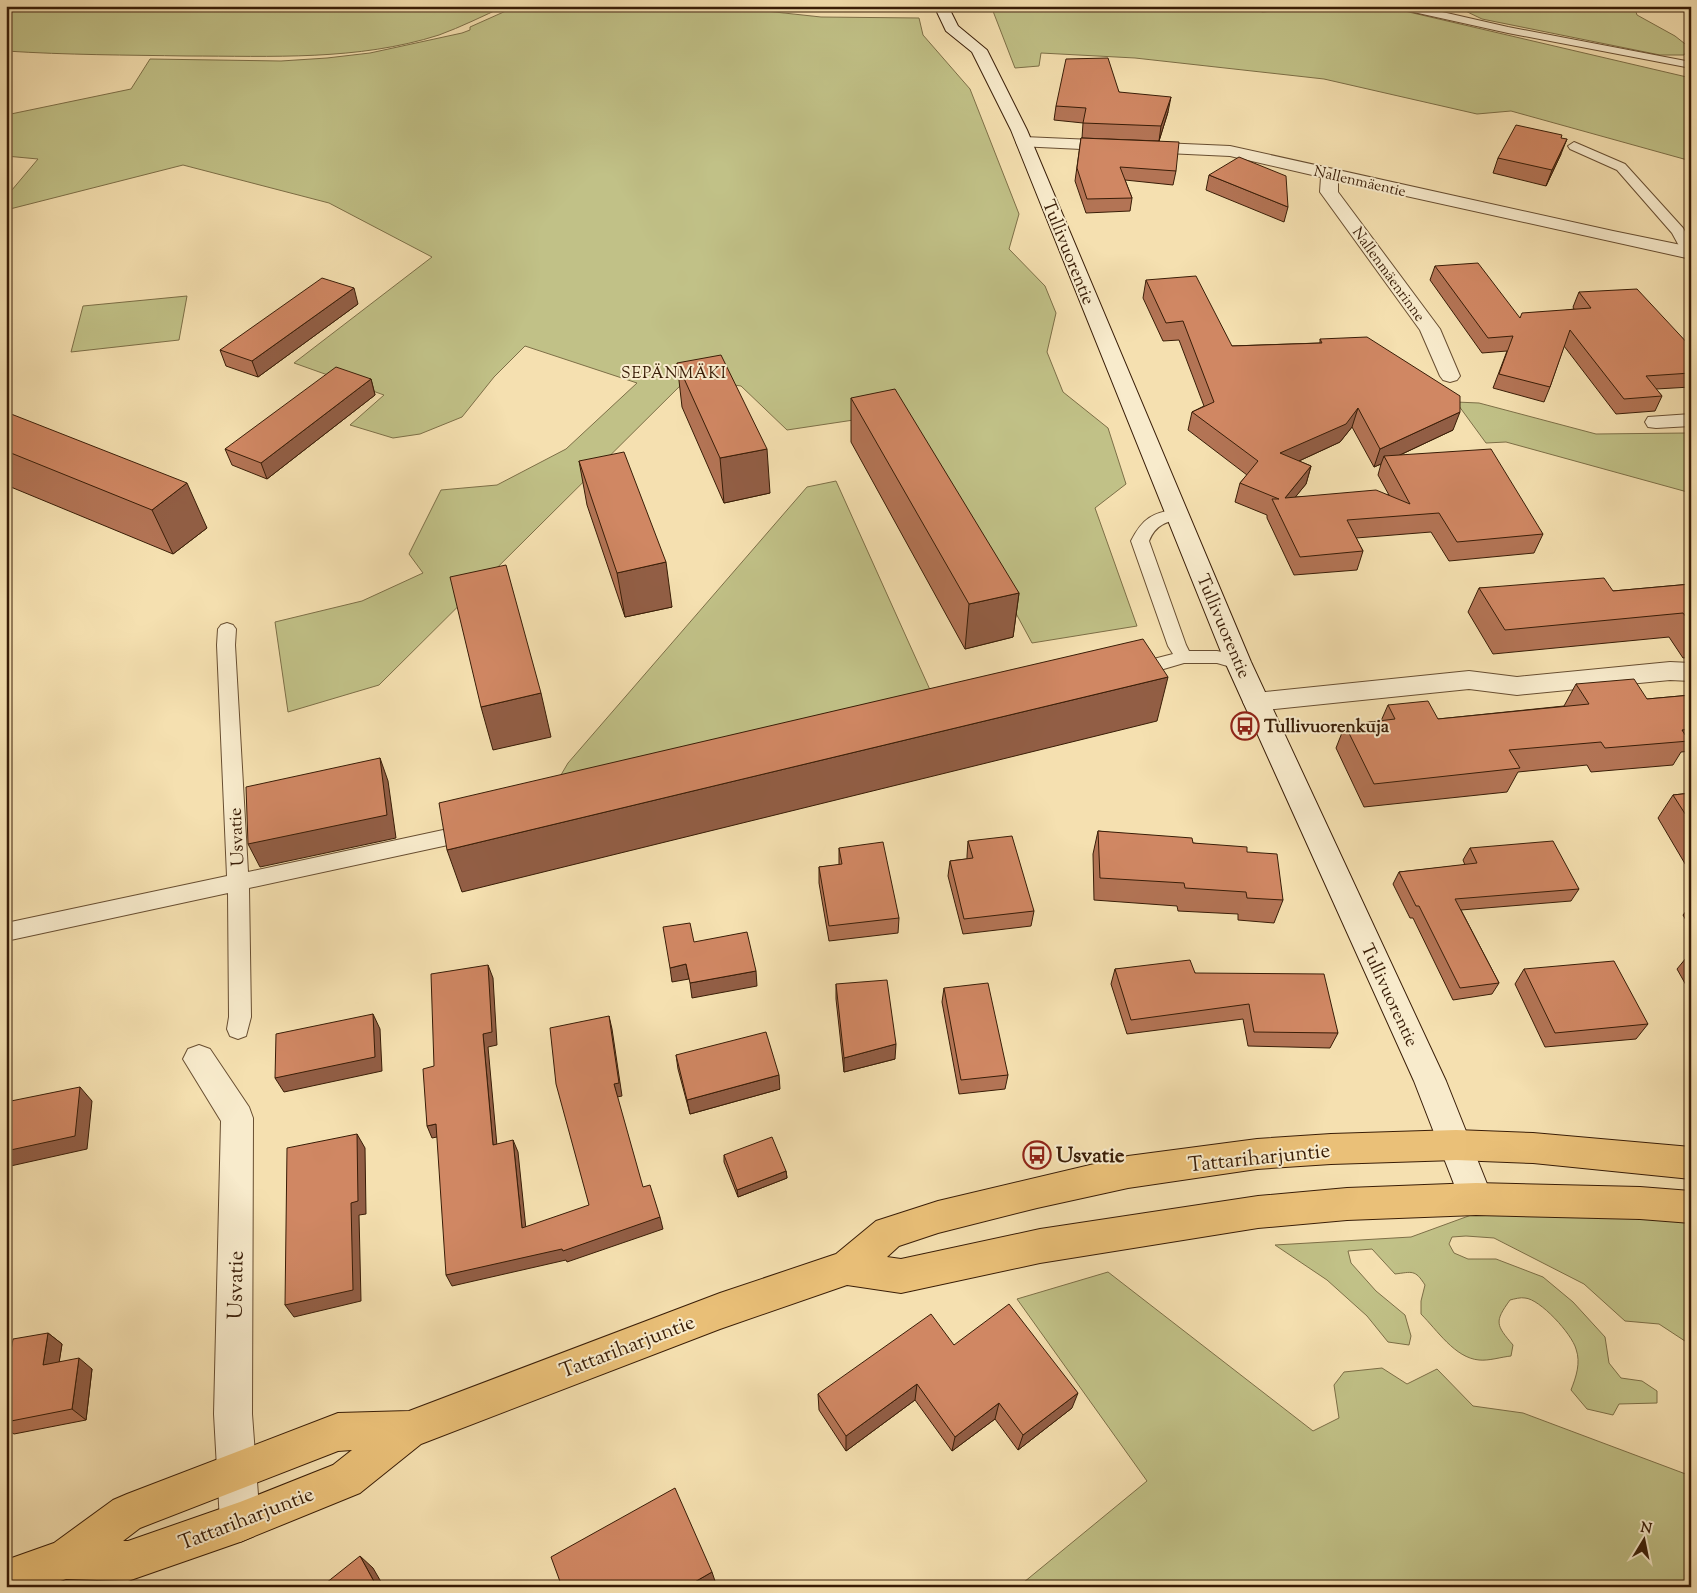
<svg xmlns="http://www.w3.org/2000/svg" width="1697" height="1593" viewBox="0 0 1697 1593" font-family="'Sorts Mill Goudy',serif">
	<style>
		.green { fill: #c1c187; stroke: #7d6f47 }
		.lines { fill: none; stroke-linecap: round; stroke-linejoin: round }
		.service-casing { stroke: #684e31; stroke-width: 2 }
		.minor-casing { stroke: #684e31; stroke-width: 2 }
		.secondary-casing { stroke: #391d07; stroke-width: 2 }
		.primary-casing { stroke: #391d07; stroke-width: 2 }
		.service { fill: #f8ebcc; fill-rule: evenodd }
		.minor { fill: #f8ebcc; fill-rule: evenodd }
		.secondary { fill: #f8ebcc; fill-rule: evenodd }
		.primary { fill: #eac078; fill-rule: evenodd }
		.wall { fill: #b37455; stroke: #391d07; fill-rule: evenodd }
		.shaded-wall { fill: #925e45; stroke: #391d07 }
		.building { fill: #d08763; stroke: #391d07 }
		.labels { text-anchor: middle; stroke-width: 4; stroke-linejoin: round; paint-order: stroke }
		.far-street-label { font-size: 15px; fill: #391d07; stroke: #f8ebcc }
		.far-quarter-label { font-size: 16px; letter-spacing: 1px; fill: #391d07; stroke: #f8ebcc }
		.street-label { font-size: 18px; fill: #391d07; stroke: #f8ebcc }
		.poi-label { font-size: 18px; font-weight: bold; fill: #391d07; stroke: #f8ebcc; text-anchor: start }
		.near-poi-label { font-size: 21px; font-weight: bold; fill: #391d07; stroke: #f8ebcc; text-anchor: start }
		.near-street-label { font-size: 21px; fill: #391d07; stroke: #f8ebcc }
	</style>
	<rect width="100%" height="100%" fill="#f5e0b0"/>
	<filter id="stains"><feTurbulence type="fractalNoise" baseFrequency=".004" numOctaves="4"/><feColorMatrix values="0 0 0 0 .2 0 0 0 0 .09 0 0 0 0 .02 0 0 0 .5 -.17"/></filter>
	<radialGradient id="worn" r=".72"><stop offset=".6" stop-color="#630" stop-opacity="0"/><stop offset="1" stop-color="#630" stop-opacity=".3"/></radialGradient>
	<g class="green">
		<path d="M6,6h499c-22,10 -44,21 -66,29 -81,26 -168,21 -252,21 -60,-1 -120,-1 -181,-5z"/>
		<path d="M517,6h202l102,11 98,1 4,17 47,54 49,125 -10,35 36,37 11,27 -9,39 16,40 45,36 18,56 -31,24 42,118 -105,17 -125,-231 -120,18 -46,-44 -53,-8 -309,307 -91,27 -13,-90 87,-21 61,-28 -14,-19 32,-64 56,-5 69,-36 71,-66 -112,-37 -31,31 -32,40 -42,17 -27,4 -43,-13 34,-30 -90,-32 138,-106 -103,-54 -146,-38 -177,45v-13l32,-38 -32,-3v-41l125,-26 19,-30 131,2 46,-3 43,-5 92,-20 8,-3v-3z"/>
		<path d="M991,6h261l10,6 13,-1 -5,-5h111l15,3 295,69v83l-180,-50 -34,3 -153,-35 -189,-21 -94,-5 -2,13 -24,2z"/>
		<path d="M1455,6h179l3,9 38,21 14,11 -5,8h-24l-178,-36z"/>
		<path d="M187,296l-8,44 -108,12 12,-46z"/>
		<path d="M1456,402l23,1 117,31 90,-1 5,7v53l-185,-51 -20,1z"/>
		<path d="M836,481l104,231 -398,95 26,-44 239,-276z"/>
		<path d="M1474,1214l217,4v127l-32,-21 -34,-3 -41,-37 -90,-46 -28,-2 -14,1 -3,7 5,9 14,6h28l47,18 30,25 32,35 4,26 12,15 21,3 15,10v12l-38,1 -6,11 -26,-6 -16,-19c5,-13 10,-27 5,-41 -4,-15 -36,-50 -51,-51 -4,-1 -11,1 -15,2 -16,22 -14,25 3,45l-2,11c-10,1 -22,5 -32,4 -24,-2 -42,-30 -58,-46v-13l4,-16c-10,-16 -13,-13 -30,-11l-23,-25 -24,2 3,12 25,28 29,24 6,21 -2,9 -21,-3 -21,-26 -40,-36 -52,-35 136,-8z"/>
		<path d="M1108,1272l205,159 26,-13 -5,-33 10,-13 38,-4 25,16 30,-15 36,37 50,7 168,63v111h-673l129,-106 -130,-182z"/>
	</g>
	<g class="lines">
		<g class="service-casing">
			<g id="service">
				<path d="M1395,6h21l92,21 183,35v6l-183,-35 -108,-24z"/>
				<path d="M1574,142l51,22 58,64 8,14v14l-7,-1 -12,-22 -55,-63 -47,-21 -2,-3z"/>
				<path d="M1177,509l6,1 2,4 -2,4c-17,4 -27,6 -34,23l37,104 3,6h28l28,6 2,5 -2,5 -7,2 -21,-6h-33l-51,15 -7,-2 -2,-5 2,-5 47,-12 -5,-8 -37,-105c12,-23 21,-28 46,-32z"/>
				<path d="M227,623l6,2 3,4 -1,16 13,227 223,-48 7,2 3,6 -3,6 -7,2 -222,48 2,129 -5,19 -8,3 -8,-3 -3,-7 2,-12 -1,-124 -222,48v-18l221,-47 -10,-231 1,-16 3,-4z"/>
			</g>
		</g>
		<g class="minor-casing">
			<g id="minor">
				<path d="M1024,137l206,9 383,85 78,16v12l-353,-78v11l102,137 20,47 -3,4 -7,2 -7,-2 -3,-4 -20,-46 -100,-138 1,-15 -91,-21 -212,-10 -2,-4 2,-4z"/>
				<path d="M1691,414v12l-35,2 -8,-1 -3,-5 3,-5z"/>
				<path d="M1670,662l21,1v18l-21,-1 -153,15 -48,-6 -213,22 -9,-2 -4,-7 4,-7 9,-2 213,-22 48,6z"/>
				<path d="M199,1045l11,4 39,58 4,11 -1,296 8,108 -6,14 -14,6 -14,-6 -6,-14 -6,-108 7,-293 -38,-62 5,-10z"/>
			</g>
		</g>
		<g class="secondary-casing">
			<path id="secondary" d="M938,6h14l-1,6 7,14 29,24 40,80 224,532 195,419 47,118 -5,11 -12,5 -12,-5 -50,-129 -189,-419 -214,-532 -39,-78 -26,-21 -9,-19z"/>
		</g>
		<g class="primary-casing">
			<path id="primary" d="M1456,1130l77,3 158,14v32l-158,-16 -77,-3 -125,4 -74,5 -129,19 -91,20 -99,25 -39,13 -12,11 14,2 139,-30 218,-33 89,-8 129,-5 164,4 51,4v32l-51,-4 -164,-4 -129,5 -89,8 -218,35 -139,30 -54,-8 -127,44 -299,115 -61,49 -120,49 -112,39 -62,-2 -22,8h-38v-27l48,-17 59,-43 14,-6 211,-81 71,-2 311,-118 116,-39 40,-33 62,-20 190,-45 129,-17 74,-5zM352,1450l-19,15 -93,37 -112,39h-5l17,-13 198,-77z"/>
		</g>
		<use href="#service" class="service"/>
		<use href="#minor" class="minor"/>
		<use href="#secondary" class="secondary"/>
		<use href="#primary" class="primary"/>
	</g>
	<g class="wall">
		<path d="M1119,92l49,20 -9,29 -77,-3 1,-15 -29,-3 2,-14z"/>
		<path d="M1081,138l95,33 -3,14 -48,-5 7,18 -2,13 -44,2 -11,-32z"/>
		<path d="M1561,154l-15,32 -53,-13 5,-15z"/>
		<path d="M1209,175l79,32 -4,15 -78,-32z"/>
		<path d="M1435,266l85,52 54,-9 -1,-2 6,-15 112,55v40l-35,2 6,7 -7,15 -39,3 -52,-68 -14,41 -6,15 -51,-14 14,-37 -25,2 -52,-73z"/>
		<path d="M1146,280l86,66 88,-3v-4l133,91 -53,25 143,79 -9,19 -85,8 -18,-29 -75,6 7,13 -6,19 -63,5 -27,-57v-3l-32,-13 5,-19 7,-8 -59,-45 4,-18 12,-6 -25,-66 -16,1 -20,-43zM1352,427l22,40 7,-3 -3,11 11,20 -94,2 11,-13 5,-18 -12,-5 41,-19z"/>
		<path d="M358,304l-100,73 -32,-11 -6,-16z"/>
		<path d="M677,363l93,130 -46,10 -42,-96z"/>
		<path d="M371,379l4,16 -108,84 -35,-14 -7,-16z"/>
		<path d="M851,398l168,195 -6,44 -48,12 -114,-207z"/>
		<path d="M6,412l201,116 -34,26 -167,-69z"/>
		<path d="M579,461l93,146 -47,10 -38,-112z"/>
		<path d="M1691,584v73l-8,1 -14,-21 -176,17 -25,-42 11,-24 134,3z"/>
		<path d="M1576,684l71,15 44,-4v56l-10,1 -8,13 -82,7 -4,-7 -69,7 -11,20 -143,15 -28,-59 9,-23 36,-4 7,-16 50,14 126,-13z"/>
		<path d="M1691,793v81l-33,-56 15,-23z"/>
		<path d="M1098,831l95,12 54,9 36,48 -9,23 -36,-3v-6l-60,-3 -1,-5 -83,-6 -1,-46z"/>
		<path d="M968,841l66,70 -3,15 -68,8 -15,-58 2,-15 17,-2v-3z"/>
		<path d="M839,848l60,70 -1,15 -69,8 -10,-58v-16l20,-2z"/>
		<path d="M1470,848l109,41 -8,12 -110,9 38,73 -7,11 -39,6 -40,-82h-3l-17,-34 6,-12 66,-7 -2,-5z"/>
		<path d="M1691,905v24l-8,-14z"/>
		<path d="M1691,952v42l-14,-25z"/>
		<path d="M1115,969l80,4 143,60 -8,15 -82,-2 -5,-27 -116,15 -16,-50z"/>
		<path d="M1524,969l124,55 -12,15 -91,8 -30,-63z"/>
		<path d="M836,984l59,75 -51,13 -8,-73z"/>
		<path d="M944,988l64,87 -3,14 -46,5 -17,-92z"/>
		<path d="M676,1055l104,34 -90,25 -12,-45z"/>
		<path d="M724,1155l62,16 1,7 -49,19 -14,-35z"/>
		<path d="M48,1333l14,11 -3,18 33,7 -6,51 -72,14 -8,-5v-50z"/>
		<path d="M954,1345l118,63 -54,42 -23,-31 -43,32 -37,-51 -69,51 -27,-41 -1,-16z"/>
	</g>
	<g class="shaded-wall">
		<path d="M1171,97l-3,15 -9,29 2,-15z"/>
		<path d="M1567,139l-6,15 -15,32 6,-16z"/>
		<path d="M354,288l4,16 -100,73 -6,-16z"/>
		<path d="M371,379l4,16 -108,84 -6,-16z"/>
		<path d="M1358,408l-6,19 -12,15 -65,30 5,-19z"/>
		<path d="M1460,412l-7,18 -66,31 -3,-5 -3,8 -7,3 6,-18z"/>
		<path d="M767,449l3,44 -46,10 -4,-45z"/>
		<path d="M1311,466l-5,18 -26,32 5,-18z"/>
		<path d="M187,483l20,45 -34,26 -21,-44z"/>
		<path d="M666,562l6,45 -47,10 -8,-44z"/>
		<path d="M1019,593l-6,44 -48,12 4,-45z"/>
		<path d="M1168,677l-11,44 -695,171 -15,-42z"/>
		<path d="M541,693l10,44 -58,13 -12,-43z"/>
		<path d="M6,716l2,2 -2,22z"/>
		<path d="M380,758l8,23 8,57 -136,29 -12,-23z"/>
		<path d="M686,964l3,15 -17,3 -2,-14z"/>
		<path d="M488,965l5,13 4,67 -9,2 10,110 -5,-12 -10,-111z"/>
		<path d="M756,971l1,15 -65,12 -2,-15z"/>
		<path d="M373,1014l7,15 2,42 -98,21 -9,-14z"/>
		<path d="M609,1016l3,13 10,67 -5,1 -3,-13z"/>
		<path d="M896,1044l-1,15 -51,13v-14z"/>
		<path d="M779,1075l1,14 -90,25 -3,-14z"/>
		<path d="M80,1087l12,14 -5,48 -81,18v-16z"/>
		<path d="M436,1124l6,12 -10,2 -5,-12z"/>
		<path d="M357,1134l8,14 1,66 -7,1 2,86 -67,16 -9,-12z"/>
		<path d="M513,1140l5,12 9,87 -5,-11z"/>
		<path d="M786,1171l1,7 -49,19 -1,-7z"/>
		<path d="M660,1217l3,12 -96,33 -1,-2 -114,26 -6,-11z"/>
		<path d="M48,1333l14,11 -5,32 -14,-11z"/>
		<path d="M79,1358l13,11 -6,51 -14,-11z"/>
		<path d="M917,1384l-2,16 -69,51v-15z"/>
		<path d="M1078,1393l-6,15 -54,42 5,-15z"/>
		<path d="M999,1403l-4,16 -43,32 3,-14z"/>
		<path d="M360,1556l13,12 11,19h-7z"/>
		<path d="M712,1572l4,12 -5,3h-25z"/>
	</g>
	<g class="building">
		<path d="M1108,58l11,34 52,5 -10,29 -78,-3 3,-15 -30,-2 10,-47z"/>
		<path d="M1516,125l46,10 -1,3 6,1 -15,31 -54,-12z"/>
		<path d="M1081,138l98,4 -3,29 -56,-4 12,31 -45,1 -10,-31z"/>
		<path d="M1239,157l47,19 2,31 -79,-32z"/>
		<path d="M1478,263l42,55 2,-5 69,-5 -12,-16 58,-3 54,58v26l-45,3 16,20 -38,3 -54,-69 -20,57 -51,-13 14,-38 -25,2 -53,-72z"/>
		<path d="M1196,276l36,70 90,-3 -2,-4 47,-2 93,59v16l-80,37 -22,-41 -12,16 -66,29 31,13 -26,32 91,-8 34,14 -26,-48 107,-7 52,85 -86,8 -18,-29 -92,7 16,31 -63,6 -28,-58h7l-39,-16 18,-22 -66,-49 22,-10 -31,-81 -17,2 -20,-43z"/>
		<path d="M322,278l32,10 -102,73 -32,-11z"/>
		<path d="M721,355l46,94 -47,9 -43,-95z"/>
		<path d="M336,367l35,12 -110,84 -36,-14z"/>
		<path d="M895,389l124,204 -50,11 -118,-206z"/>
		<path d="M6,412l181,71 -35,27 -146,-59z"/>
		<path d="M624,452l42,110 -49,11 -38,-112z"/>
		<path d="M506,565l35,128 -60,14 -31,-130z"/>
		<path d="M1604,578l9,13 78,-7v39l-8,-10 -178,17 -26,-42z"/>
		<path d="M1143,639l25,38 -721,173 -8,-47z"/>
		<path d="M1634,679l13,20 44,-4v34l-9,1 7,11 -84,7 -4,-6 -92,8 11,18 -146,16 -29,-59 50,-6 -7,-14 40,-4 10,18 151,-15 -13,-20z"/>
		<path d="M380,758l7,57 -139,29 -2,-57z"/>
		<path d="M1691,793v30l-18,-28z"/>
		<path d="M1098,831l94,7 1,5 54,4v5l30,2 6,46 -36,-2 -1,-6 -61,-4 -1,-5 -84,-5z"/>
		<path d="M1012,836l22,75 -70,8 -14,-58 23,-3 -5,-17z"/>
		<path d="M1553,841l26,48 -124,10 44,84 -39,5 -41,-82h-3l-17,-34 78,-9 -7,-15z"/>
		<path d="M883,842l16,76 -70,8 -10,-59 23,-3 -3,-16z"/>
		<path d="M690,923l4,19 53,-10 9,39 -66,12 -4,-19 -16,4 -7,-41z"/>
		<path d="M1190,960l5,13 129,1 14,59 -84,-1 -5,-28 -118,16 -16,-51z"/>
		<path d="M1614,961l34,63 -93,9 -31,-64z"/>
		<path d="M488,965l4,67 -9,2 10,111 20,-5 9,88 67,-23 -33,-121 -6,-56 59,-12 10,67 -5,1 29,103 7,-2 10,32 -97,34 -1,-2 -116,26 -10,-151 -9,2 -4,-57 11,-3 -3,-92z"/>
		<path d="M887,980l9,64 -52,14 -8,-74z"/>
		<path d="M988,983l20,92 -47,5 -17,-92z"/>
		<path d="M373,1014l2,43 -100,21 1,-44z"/>
		<path d="M766,1032l13,43 -92,25 -11,-45z"/>
		<path d="M80,1087l-5,49 -69,15v-49z"/>
		<path d="M357,1134l1,67 -7,2 2,87 -68,15 2,-157z"/>
		<path d="M772,1137l14,34 -49,19 -13,-35z"/>
		<path d="M1009,1304l69,89 -55,42 -24,-32 -44,34 -38,-53 -71,52 -28,-42 113,-80 23,31z"/>
		<path d="M48,1333l-5,32 36,-7 -7,51 -66,13v-43l7,-40z"/>
		<path d="M675,1488l37,84 -26,15h-124l-11,-30z"/>
		<path d="M360,1556l17,31h-56z"/>
	</g>
	<defs>
		<g id="bus-ring" transform="scale(1.4375)"><circle r="9.5" fill="#f8ebcc" stroke="#8f2418" stroke-width="1.5"/><path d="M-5-6H5V4H4V6H2V4H-2V6H-4V4H-5ZM-3.5-4V0h7V-4ZM-3.5 1.2v1.5H-2V1.2ZM2 1.2v1.5H3.5V1.2Z" fill="#8f2418"/></g>
	</defs>
	<g fill-rule="evenodd">
		<use href="#bus-ring" x="1245" y="726"/>
		<use href="#bus-ring" x="1037" y="1155"/>
	</g>
	<g class="labels">
		<g class="far-street-label">
			<text transform="translate(1360 181) rotate(13)" y="5">Nallenmäentie</text>
			<text transform="translate(1389 274) rotate(54)" y="5">Nallenmäenrinne</text>
		</g>
		<g class="far-quarter-label">
			<text x="674" y="378">SEPÄNMÄKI</text>
		</g>
		<g class="street-label">
			<text transform="translate(1069 252) rotate(68)" y="6">Tullivuorentie</text>
			<text transform="translate(1224 626) rotate(67)" y="6">Tullivuorentie</text>
			<text transform="translate(236 837) rotate(-93)" y="6">Usvatie</text>
			<text transform="translate(1390 995) rotate(65)" y="6">Tullivuorentie</text>
		</g>
		<g class="poi-label">
			<text x="1264" y="732">Tullivuorenkuja</text>
		</g>
		<g class="near-poi-label">
			<text x="1056" y="1162">Usvatie</text>
		</g>
		<g class="near-street-label">
			<text transform="translate(1259 1157) rotate(-6)" y="7">Tattariharjuntie</text>
			<text transform="translate(235 1285) rotate(-89)" y="7">Usvatie</text>
			<text transform="translate(627 1346) rotate(-21)" y="7">Tattariharjuntie</text>
			<text transform="translate(246 1518) rotate(-21)" y="7">Tattariharjuntie</text>
		</g>
	</g>
	<rect width="1697" height="1593" fill="none" stroke="#f5e0b0" stroke-width="25"/>
	<rect x="8" y="8" width="1682" height="1578" fill="none" stroke="#391d07" stroke-width="2.5"/>
	<rect x="12" y="12" width="1672" height="1568" fill="none" stroke="#391d07"/>
	<g transform="translate(1644 1540) rotate(10)" stroke="#f8ebcc" stroke-width="4" paint-order="stroke">
	<path d="M0-4L9 19L0 12L-9 19Z" fill="#391d07"/>
	<text y="-8" font-size="14" font-weight="bold" text-anchor="middle" fill="#391d07">N</text>
	</g>
	<rect width="100%" height="100%" filter="url(#stains)"/>
	<rect width="100%" height="100%" fill="url(#worn)"/>
</svg>
